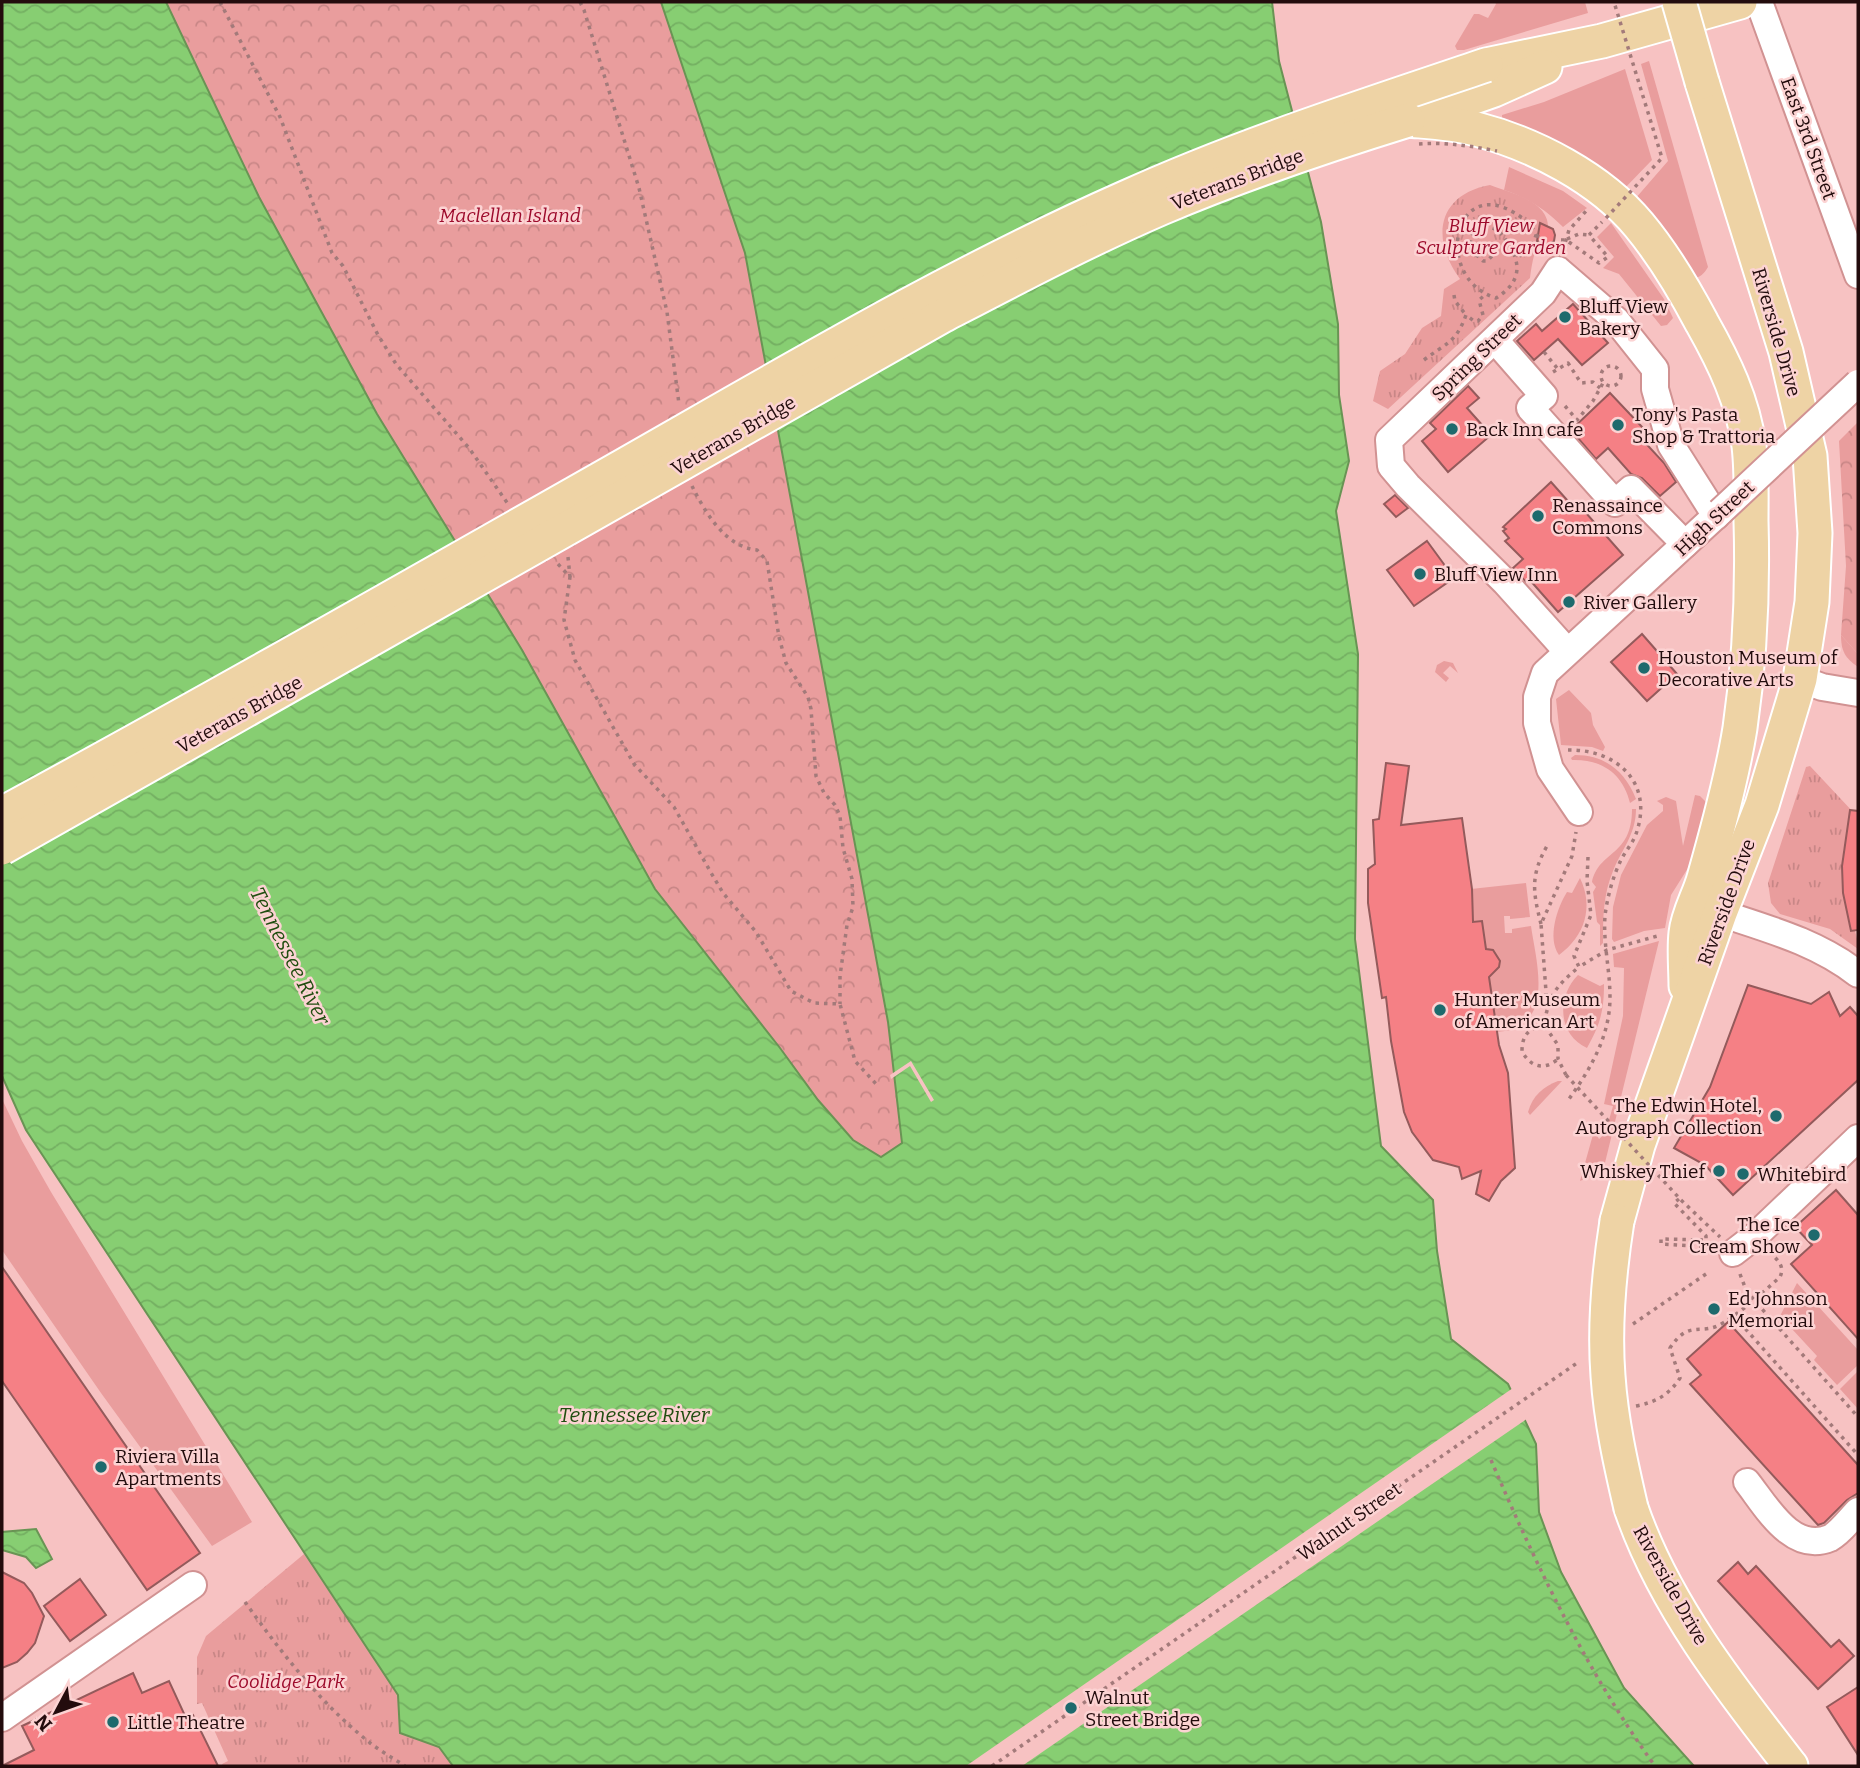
<svg xmlns="http://www.w3.org/2000/svg" width="1860" height="1768" viewBox="0 0 1860 1768" font-family="Bitter,serif">
	<style>
		.green { fill: #e99d9d }
		.forest { fill: url(#forest-crowns) }
		.park { fill: url(#park-tufts) }
		.water { fill: url(#water-waves); stroke: #699454; stroke-width: 2 }
		.pier { fill: #f7c2c2 }
		.building { fill: #f58085; stroke: #945a5b; stroke-width: 2 }
		.lines { fill: none; stroke-linecap: round; stroke-linejoin: round }
		.minor-casing { stroke: #d19292; stroke-width: 30 }
		.major-casing { stroke: #fff; stroke-width: 37 }
		.path { stroke: #a37a7a; stroke-width: 3.5; stroke-dasharray: 3.5 5; stroke-linecap: butt }
		.minor { stroke: #fff; stroke-width: 26 }
		.major { stroke: #eed3a5; stroke-width: 33 }
		.minor-bridge-casing { stroke: #d19292; stroke-width: 30; stroke-linecap: butt }
		.major-bridge-casing { stroke: #fff; stroke-width: 37; stroke-linecap: butt }
		.path-bridge { stroke: #a37a7a; stroke-width: 3.5; stroke-dasharray: 3.5 5; stroke-linecap: butt }
		.minor-bridge { stroke: #fff; stroke-width: 26 }
		.major-bridge { stroke: #eed3a5; stroke-width: 33 }
		.poi-dot { fill: #1e6a6d; stroke: #fcd3d3; stroke-width: 2.5 }
		.labels { text-anchor: middle; stroke-width: 5; stroke-linejoin: round; paint-order: stroke }
		.street-label { font-size: 19px; fill: #230c0d; stroke: #fcd3d3 }
		.park-label { font-size: 19px; font-style: italic; fill: #9d0b2c; stroke: #fcd3d3 }
		.poi-label { font-size: 19px; fill: #230c0d; stroke: #fcd3d3; text-anchor: start }
		.water-label { font-size: 21px; font-style: italic; fill: #214e10; stroke: #fcd3d3 }
	</style>
	<defs>
		<pattern id="forest-crowns" width="20" height="18" patternUnits="userSpaceOnUse" patternTransform="scale(1.75)"><rect width="20" height="18" fill="#e99d9d"/><path d="M2 6a3 3 0 1 1 6 0M12 15a3 3 0 1 1 6 0" fill="none" stroke="#c88686"/></pattern>
		<pattern id="park-tufts" width="24" height="20" patternUnits="userSpaceOnUse" patternTransform="scale(1.75)"><rect width="24" height="20" fill="#e99d9d"/><path d="M3 7l-1-3M5 7V3M7 7l1-3M15 17l-1-3M17 17v-4M19 17l1-3" fill="none" stroke="#c88686"/></pattern>
		<pattern id="water-waves" width="16" height="10" patternUnits="userSpaceOnUse" patternTransform="scale(1.75)"><rect width="16" height="10" fill="#87ce72"/><path d="M0 5q4-4 8 0t8 0" fill="none" stroke="#74b062"/></pattern>
	</defs>
	<rect width="100%" height="100%" fill="#f7c2c2"/>
	<g class="green">
		<path d="M1495,2h90l3,11 -124,37h-7l-2,-4 19,-32h5l9,4 8,-14z"/>
		<path d="M1649,61l59,206c-4,7 -9,12 -17,11l-56,-79 33,-38 -27,-97z"/>
		<path d="M1625,69l27,91 -29,30 -121,-70v-5l42,-13z"/>
		<path d="M1509,167l54,24 24,17 -24,19c-18,-18 -35,-29 -59,-37z"/>
		<path d="M1611,223l53,76 9,19 -6,7 -6,1 -42,-52 -16,-6 11,-11 -17,-20z"/>
		<path d="M1841,635l17,19v13c-13,-9 -17,-16 -17,-32z"/>
		<path d="M1444,661l9,2 5,10 -8,-7 -7,7 6,5 -3,4 -11,-10 2,-7z"/>
		<path d="M1569,690l22,23 2,12 12,22 -2,4 -11,-4 -31,-2 -5,-46z"/>
		<path d="M1575,755c30,0 50,16 61,44l-6,4c-7,-29 -28,-44 -58,-43l-1,-2z"/>
		<path d="M1695,795l5,1 8,8 -8,53 -12,11 -17,27 -6,33 -21,3 -30,11 -2,-3 1,-32 8,-32 26,-50 16,-14v-6l-6,-4 9,-4 10,4 7,45z"/>
		<path d="M1632,809h4c0,25 -14,40 -23,62 -10,24 -10,47 -10,72l-3,3v-21l-3,-3 -4,-30 3,-5 -4,-5c7,-32 40,-25 40,-73z"/>
		<path d="M1580,878c14,29 5,58 -21,77 -12,-17 -2,-47 8,-63l5,1z"/>
		<path d="M1526,883l4,34 -20,2v-3h-6l1,17h7v-4l19,-3c4,30 22,89 -18,103 -5,2 -11,2 -17,3l-8,-59 11,-6 1,-6 -7,-11 -7,-1 -4,-28 -9,1 -2,-33z"/>
		<path d="M1659,941l-56,230 -23,10 14,-50 5,8 6,-5 8,-28 -9,-2 19,-88 1,-48 -10,-1 -1,-13z"/>
		<path d="M1578,975l22,11 4,-2c0,27 -4,41 -17,64 -30,-14 -30,-52 -9,-73z"/>
		<path d="M1558,1081h4l-32,34 -2,-3c5,-17 15,-25 30,-31z"/>
		<path d="M2,1099l20,42 29,51 201,330 -40,24 -111,-153 -99,-143z"/>
		<path d="M1797,1283l61,67v15l-21,20 -23,-25 3,-4 -37,-40z"/>
		<path d="M1858,1371v38l-18,-20z"/>
	</g>
	<g class="forest">
		<path d="M166,2h495l84,251 143,769 14,121 -21,14 -28,-17 -35,-40 -38,-52 -125,-159 -133,-239 -145,-236 -118,-217z"/>
		<path d="M1858,422v232l-17,-19 5,-69 -7,-125z"/>
	</g>
	<g class="park">
		<path d="M1490,185c21,8 60,16 58,44 -12,11 -16,32 -18,49l-142,131 -15,-8 7,-30 25,-17 17,-26 19,-12 3,-27 16,-10c-29,-39 -24,-84 30,-94z"/>
		<path d="M1810,766l44,47c-13,33 -16,65 -6,99 4,13 10,22 10,37l-28,-20 -50,-15 -9,-11 -3,-20 38,-116z"/>
		<path d="M304,1554l94,141 3,38 38,14 14,19h-230l-1,-2 6,-3 -26,-58 -5,1v-47l9,-21z"/>
	</g>
	<g class="water">
		<path d="M2,2h164l93,195 118,217 145,236 133,239 125,159 38,52 35,40 28,17 21,-14 -14,-121 -143,-769 -84,-251h611l7,59 42,161 17,102 1,71 10,66 -13,50 22,143 -3,285 26,207 52,54 4,51 14,88 57,45 28,60 3,68 22,60 63,116 70,78h-1241l-14,-19 -39,-14 -2,-38 -372,-565 -24,-54z"/>
		<path d="M36,1529l16,30 -16,9 -10,-11 -24,-7v-18z"/>
	</g>
	<g class="pier">
		<path d="M911,1061l23,39 -3,2 -21,-36 -19,13 -1,-4z"/>
		<path d="M1513,1388l15,30 -506,348h-56z"/>
	</g>
	<g class="building">
		<path d="M1540,223l13,6 2,6 -1,6 -6,4 -11,-4z"/>
		<path d="M1573,304l35,39 -26,22 -24,-26 -24,21 -17,-19 19,-17 6,7z"/>
		<path d="M1468,386l11,12 -12,10 24,27 -43,37 -26,-31 14,-12 -6,-6z"/>
		<path d="M1610,393l34,36 -6,6 26,28 12,19 -16,14 -18,-18 -11,-4 -23,-26 -12,11 -25,-29z"/>
		<path d="M1551,482l24,27 4,-4 44,50 -65,57 -29,-33 -3,3 -13,-14 10,-9 -18,-18 4,-3 -6,-7 3,-2 -3,-2z"/>
		<path d="M1395,495l13,13 -12,9 -12,-13z"/>
		<path d="M1427,541l27,37 -40,28 -27,-36z"/>
		<path d="M1642,634l35,40 -30,27 -36,-39z"/>
		<path d="M1386,763l23,3 -8,59 61,-7 10,71 1,33 9,-1 4,28 7,1 7,11 -1,6 -10,10 10,68 9,28 7,95 -14,13 -12,20 -13,-7 5,-23 -19,8 -3,-12 -26,-7 -21,-28 -8,-20 -13,-71 -5,-44 -4,1 -14,-95v-34l7,-5 -2,-44 6,-1z"/>
		<path d="M1850,810l8,1v119l-7,1 -8,-38 -1,-27z"/>
		<path d="M1748,985l63,19 18,-12 11,24 10,-9 8,9v64l-125,115 -28,-30 -31,-17 36,-61z"/>
		<path d="M1836,1190l22,25v124l-67,-75 21,-19 -17,-18z"/>
		<path d="M2,1267l198,286 -53,37 -145,-209z"/>
		<path d="M1728,1322l130,143v28l-11,7 -23,23 -6,2 -128,-141 11,-9 -14,-16z"/>
		<path d="M1738,1562l10,12 8,-8 75,81 8,-7 15,16 -36,33 -100,-108z"/>
		<path d="M2,1572l22,11 8,10 12,23 -9,27 -8,10 -10,9 -15,6z"/>
		<path d="M80,1579l26,36 -36,26 -26,-35z"/>
		<path d="M133,1673l9,20 27,-12 17,37 7,-3 25,51h-216l32,-16 -12,-24z"/>
		<path d="M1858,1687v68l-31,-48z"/>
	</g>
	<g class="lines">
		<g class="minor-casing">
			<g id="minor">
				<path d="M1759,2l99,273"/>
				<path d="M1495,340l49,56 -14,12 85,95 16,-14 54,55"/>
				<path d="M1567,651l-62,-69 -97,-96 -17,-20 -2,-26 154,-147 15,-23 58,50 39,49v20l16,56 45,71"/>
				<path d="M1800,679l22,8 36,6"/>
				<path d="M1579,812l-29,-43 -13,-46v-26l8,-24 175,-161"/>
				<path d="M1720,913c48,16 97,29 138,61"/>
				<path d="M1733,1253l22,-17 103,-98"/>
				<path d="M1747,1482c19,24 45,72 83,56 10,-5 20,-19 28,-27"/>
				<path d="M2,1718l191,-133"/>
			</g>
		</g>
		<g class="major-casing">
			<g id="major">
				<path d="M1486,65l116,-24 138,-39"/>
				<path d="M1420,116l74,-26 51,-23"/>
				<path d="M1408,120c23,2 46,3 68,9 58,15 124,49 163,96 25,30 45,64 63,98 22,39 41,78 47,123 3,25 2,50 2,75 2,69 -1,138 -11,207 -8,50 -22,101 -36,150 -5,18 -16,36 -18,55 -2,17 0,36 0,53"/>
				<path d="M1617,1221l21,-76 82,-232 42,-108 38,-126 12,-77 3,-69 -5,-77 -24,-104 -84,-270"/>
				<path d="M1631,1508c33,96 99,180 160,258"/>
			</g>
		</g>
		<g class="path">
			<path d="M220,2l60,115 52,136 11,13 35,69 18,29 73,84 39,56"/>
			<path d="M580,2l4,8 55,178 28,124 12,92"/>
			<path d="M1536,235l11,6 3,6"/>
			<path d="M1589,235l13,-13"/>
			<path d="M1567,239l12,-5 10,1"/>
			<path d="M1561,240h5l33,23 9,-6 -19,-22"/>
			<path d="M1563,250l6,-20 18,-20"/>
			<path d="M1492,256l-5,5h-4l-13,-12c0,-11 2,-19 13,-24l15,5c21,25 30,48 -2,68 -62,-19 -44,-121 17,-86 10,6 19,12 23,23l-3,9 -17,15"/>
			<path d="M1454,295l1,6 11,14"/>
			<path d="M1544,352l13,16"/>
			<path d="M1424,360c22,-17 32,-17 42,-45l8,6h4l5,-6 -4,-15 6,-5"/>
			<circle cx="1611" cy="376" r="10"/>
			<path d="M1553,372l15,-9 13,20 12,-1 7,6"/>
			<path d="M1565,406l12,14 16,-19 10,-18"/>
			<path d="M692,486c13,26 33,61 65,64l10,11 12,76 7,26 22,34 3,12 5,67 8,17 11,12 5,11 3,32 9,31 1,28 -6,18 -7,51v28"/>
			<path d="M568,557l2,20"/>
			<path d="M558,564l12,13 -6,43 11,40 59,104 40,43 36,64 13,22 33,39 35,59 23,12 26,1 15,57 23,25"/>
			<path d="M1568,750c47,-1 85,31 69,81 -3,11 -11,19 -16,29 -8,16 -14,38 -16,56 -2,27 5,54 5,81 0,39 -19,71 -41,102"/>
			<path d="M1588,857l-1,24 4,34 -17,41 5,11 28,-17 54,-15"/>
			<path d="M1541,924c-8,-32 -11,-48 6,-78"/>
			<path d="M1547,1005l-6,-81 31,-68 4,-24"/>
			<path d="M1544,1025c-15,3 -22,10 -22,26 8,16 22,20 36,8"/>
			<path d="M1566,1075l-8,-16v-14l-14,-20c5,-30 12,-39 35,-58"/>
			<path d="M1679,1199l-5,4 32,33v4l-45,-1v5l53,3"/>
			<path d="M1681,1200l39,37"/>
			<path d="M1740,1274l6,16 8,10 104,117"/>
			<path d="M1734,1316l124,139"/>
			<path d="M1636,1406c20,-4 33,-11 44,-28l-10,-30c20,-30 30,-11 53,-25 21,-13 39,-30 57,-46 5,-11 -2,-16 -9,-24"/>
			<path d="M1491,1460c46,107 96,212 164,306"/>
			<path d="M245,1602c36,50 75,101 124,140 11,9 24,16 36,24"/>
		</g>
		<use href="#minor" class="minor"/>
		<use href="#major" class="major"/>
		<g class="minor-bridge-casing">
			<path id="minor-bridge" d="M1720,512l138,-129"/>
		</g>
		<g class="major-bridge-casing">
			<g id="major-bridge">
				<path d="M1679,2l23,80"/>
				<path d="M2,814c208,-113 415,-231 621,-348 165,-94 328,-191 502,-268 117,-53 240,-92 361,-133"/>
				<path d="M2,848l942,-533c71,-37 143,-75 217,-107 80,-34 163,-62 247,-88"/>
				<path d="M1617,1221c-8,51 -13,103 -9,155 3,45 13,89 23,132"/>
			</g>
		</g>
		<g class="path-bridge">
			<path d="M1419,144c27,-2 52,2 78,7"/>
			<path d="M1606,218l56,-60 -48,-156"/>
			<path d="M1566,1075l115,125"/>
			<path d="M1633,1324l73,-50"/>
			<path d="M992,1766l588,-405"/>
		</g>
		<use href="#minor-bridge" class="minor-bridge"/>
		<use href="#major-bridge" class="major-bridge"/>
	</g>
	<g class="poi-dot">
		<circle cx="1565" cy="317" r="7"/>
		<circle cx="1618" cy="425" r="7"/>
		<circle cx="1452" cy="429" r="7"/>
		<circle cx="1538" cy="516" r="7"/>
		<circle cx="1420" cy="574" r="7"/>
		<circle cx="1569" cy="602" r="7"/>
		<circle cx="1644" cy="668" r="7"/>
		<circle cx="1440" cy="1010" r="7"/>
		<circle cx="1776" cy="1116" r="7"/>
		<circle cx="1719" cy="1171" r="7"/>
		<circle cx="1743" cy="1174" r="7"/>
		<circle cx="1814" cy="1235" r="7"/>
		<circle cx="1714" cy="1309" r="7"/>
		<circle cx="101" cy="1467" r="7"/>
		<circle cx="1071" cy="1708" r="7"/>
		<circle cx="113" cy="1722" r="7"/>
	</g>
	<g class="labels">
		<g class="street-label">
			<text transform="translate(1809 138) rotate(70)" y="7">East 3rd Street</text>
			<text transform="translate(1237 179) rotate(-21)" y="7">Veterans Bridge</text>
			<text transform="translate(1777 332) rotate(74)" y="7">Riverside Drive</text>
			<text transform="translate(1476 357) rotate(-44)" y="7">Spring Street</text>
			<text transform="translate(733 435) rotate(-30)" y="7">Veterans Bridge</text>
			<text transform="translate(1714 518) rotate(-43)" y="7">High Street</text>
			<text transform="translate(239 714) rotate(-29)" y="7">Veterans Bridge</text>
			<text transform="translate(1726 902) rotate(-70)" y="7">Riverside Drive</text>
			<text transform="translate(1349 1521) rotate(-35)" y="7">Walnut Street</text>
			<text transform="translate(1671 1585) rotate(61)" y="7">Riverside Drive</text>
		</g>
		<g class="park-label">
			<text x="510" y="222">Maclellan Island</text>
			<text x="1491" y="232">Bluff View<tspan x="1491" dy="22">Sculpture Garden</tspan></text>
			<text x="286" y="1688">Coolidge Park</text>
		</g>
		<g class="poi-label">
			<text x="1579" y="313">Bluff View<tspan x="1579" dy="22">Bakery</tspan></text>
			<text x="1632" y="421">Tony's Pasta<tspan x="1632" dy="22">Shop &amp; Trattoria</tspan></text>
			<text x="1466" y="436">Back Inn cafe</text>
			<text x="1552" y="512">Renassaince<tspan x="1552" dy="22">Commons</tspan></text>
			<text x="1434" y="581">Bluff View Inn</text>
			<text x="1583" y="609">River Gallery</text>
			<text x="1658" y="664">Houston Museum of<tspan x="1658" dy="22">Decorative Arts</tspan></text>
			<text x="1454" y="1006">Hunter Museum<tspan x="1454" dy="22">of American Art</tspan></text>
			<text x="1762" y="1112" text-anchor="end">The Edwin Hotel,<tspan x="1762" dy="22">Autograph Collection</tspan></text>
			<text x="1705" y="1178" text-anchor="end">Whiskey Thief</text>
			<text x="1757" y="1181">Whitebird</text>
			<text x="1800" y="1231" text-anchor="end">The Ice<tspan x="1800" dy="22">Cream Show</tspan></text>
			<text x="1728" y="1305">Ed Johnson<tspan x="1728" dy="22">Memorial</tspan></text>
			<text x="115" y="1463">Riviera Villa<tspan x="115" dy="22">Apartments</tspan></text>
			<text x="1085" y="1704">Walnut<tspan x="1085" dy="22">Street Bridge</tspan></text>
			<text x="127" y="1729">Little Theatre</text>
		</g>
		<g class="water-label">
			<text transform="translate(290 956) rotate(63)" y="7">Tennessee River</text>
			<text x="634" y="1422">Tennessee River</text>
		</g>
	</g>
	<rect width="1860" height="1768" fill="none" stroke="#230c0d" stroke-width="7"/>
	<g transform="translate(56 1712) rotate(229)" stroke="#fcd3d3" stroke-width="5" paint-order="stroke">
	<path d="M0-5L12 26L0 18L-12 26Z" fill="#230c0d"/>
	<text y="-10" font-size="19" font-weight="bold" text-anchor="middle" fill="#230c0d">N</text>
	</g>
</svg>
